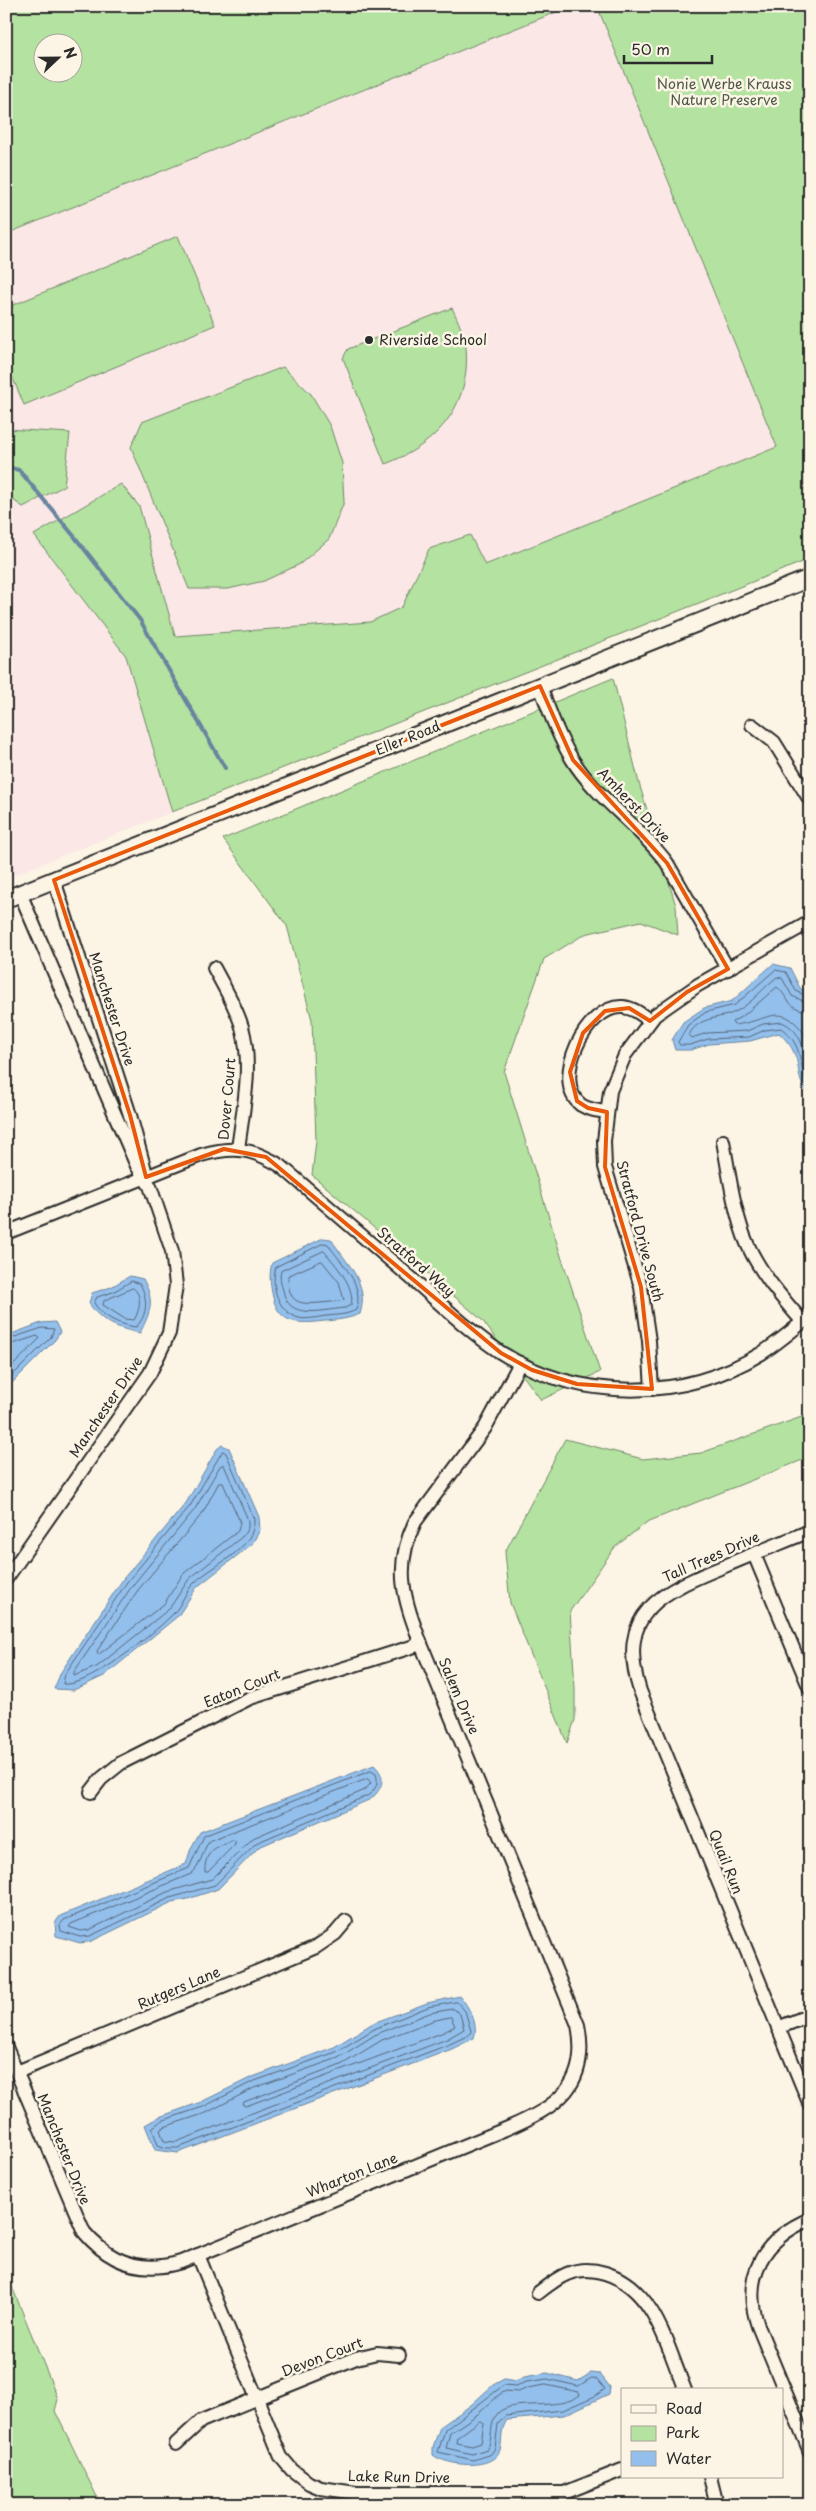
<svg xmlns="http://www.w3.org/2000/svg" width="816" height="2511" viewBox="0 0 816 2511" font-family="'Playpen Sans',sans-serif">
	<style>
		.built { fill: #fae7e6 }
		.green { fill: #b4e2a1; stroke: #708666; fill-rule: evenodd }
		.water { fill: #93bfec; stroke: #69849f }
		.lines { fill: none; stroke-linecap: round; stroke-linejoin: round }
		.shore { stroke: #556678; stroke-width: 1 }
		.stream { stroke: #69849f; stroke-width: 4 }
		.minor-casing { stroke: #2b2b2b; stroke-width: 16 }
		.tertiary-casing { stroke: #2b2b2b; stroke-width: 20 }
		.minor { stroke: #fcf5e5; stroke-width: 12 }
		.tertiary { stroke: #fcf5e5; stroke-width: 16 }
		.marked { fill: none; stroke: #e8590c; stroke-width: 4; stroke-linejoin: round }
		.poi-dot { fill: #2b2b2b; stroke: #fcf5e5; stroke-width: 2 }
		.labels { text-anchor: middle; stroke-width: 5; stroke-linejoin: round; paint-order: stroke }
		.park-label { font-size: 14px; fill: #4d5948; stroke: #fcf5e5 }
		.poi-label { font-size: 14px; fill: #2b2b2b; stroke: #fcf5e5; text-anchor: start }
		.street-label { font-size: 14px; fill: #2b2b2b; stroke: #fcf5e5 }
	</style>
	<rect width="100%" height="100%" fill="#fcf5e5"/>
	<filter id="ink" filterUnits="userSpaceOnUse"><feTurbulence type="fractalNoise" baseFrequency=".02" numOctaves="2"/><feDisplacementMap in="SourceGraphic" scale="10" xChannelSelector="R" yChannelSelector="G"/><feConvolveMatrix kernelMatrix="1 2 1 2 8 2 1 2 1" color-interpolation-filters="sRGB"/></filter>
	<g filter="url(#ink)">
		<path class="built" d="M571,6h26l213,522v31l-804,319v-644z"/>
		<g class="green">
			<path d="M6,6h565l-565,228zM72,42v30h-30v-30z"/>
			<path d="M597,6h213v553l-638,253 -46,-156 -92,-121 87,-51 18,22 36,130 195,-14 32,-15 27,-58 41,-14 15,30 292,-118z"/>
			<path d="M178,236l37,89 -191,80 -18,-43v-54z"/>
			<path d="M452,308c6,12 12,26 14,40 5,58 -29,97 -81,116l-42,-106 5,-9z"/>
			<path d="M283,367l28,27 19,32 12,37 2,39 -15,37 -29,25 -36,17 -36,8h-39l-58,-142 11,-25z"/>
			<path d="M6,429l64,4 -6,53 -41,21 -17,-12z"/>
			<path d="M613,678l26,105 37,123 2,29 -37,-14 -56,13 -41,25 -40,113 56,181 40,119 -59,28 -59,-80 -170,-145 4,-34 -4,-121 -25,-94 -64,-87z"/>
			<path d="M810,1414v43l-163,65 -32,25 -45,64 5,77v32l-8,23 -57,-140 -5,-51 60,-113 78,20 58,-6z"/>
			<path d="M6,2272l52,127 -3,12 46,94h-95z"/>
		</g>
		<g class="water">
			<path d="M773,964l17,4 10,20 10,6v101c-14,-12 -9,-28 -16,-42 -3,-8 -9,-14 -15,-20l-29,8 -41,3 -18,6h-16l-3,-10 11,-18 21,-14 28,-7z"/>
			<path d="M323,1238l8,1c15,24 39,44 29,75 -12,5 -22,6 -35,7 -26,3 -47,5 -53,-28 -2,-11 -3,-19 0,-30z"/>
			<path d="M130,1276l13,3c12,22 8,32 -3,54 -21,-4 -40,-11 -51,-30l3,-10 19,-6z"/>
			<path d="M55,1322l5,10 -5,8 -49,49v-53l35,-13z"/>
			<path d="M222,1445l7,3 30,69 1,13 -8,14 -55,43 -19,29 -74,60 -30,14 -20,-1 7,-17 62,-93 63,-76 31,-54z"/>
			<path d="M374,1765c13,12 9,23 -3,34l-112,48 -41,42 -30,10 -16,3 -80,39 -12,2 -24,-7 -1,-13 5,-7 126,-52 5,-16 9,-16z"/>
			<path d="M460,1996c9,12 19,27 14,42l-22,11 -274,104 -23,-3 -10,-25 14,-8 42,-15 49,-24 84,-31 39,-24 54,-20z"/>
			<path d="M547,2373l31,8 13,-8 9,1 10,13 -1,7 -45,21 -57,5c-7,10 -4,19 -7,30 -7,21 -53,16 -67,5v-8l7,-20 31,-22 22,-20 11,-6 12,2 8,-4z"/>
		</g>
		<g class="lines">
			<g class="shore">
				<path d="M810,998l-14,-7 -10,-19 -11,-2 -40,35 -29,7 -18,13 -10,17 2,3h10l18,-6 41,-2 16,-7 16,-2c24,18 16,37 29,60"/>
				<path d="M810,1004l-18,-8 -10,-18 -5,-1c-13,10 -25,26 -40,34 -16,9 -38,4 -48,24l3,3 15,-5 40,-2 16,-7 19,-2c22,10 22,32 28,51"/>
				<path d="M810,1011c-23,-1 -21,-14 -33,-24l-33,28 -12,7 2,3c40,-5 48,-27 76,17"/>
				<path d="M324,1243l4,1c13,20 37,40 28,66 -9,5 -20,5 -30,6 -8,1 -20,4 -27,2 -21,-5 -29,-33 -23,-51z"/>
				<path d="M324,1251c11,13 32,36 27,54l-6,3c-24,2 -57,13 -62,-18 -2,-6 -4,-12 -2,-19z"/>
				<path d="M322,1261l17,21 5,18c-7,2 -16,2 -24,3 -23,2 -32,-1 -32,-27z"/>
				<path d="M132,1281l8,3c8,14 8,31 -4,43 -16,-2 -34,-10 -42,-24l3,-6 16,-5z"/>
				<path d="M133,1288c10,7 7,22 1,32l-9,-1 -22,-14 1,-4z"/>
				<path d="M6,1340l36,-12 12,1 -3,8 -45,45"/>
				<path d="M6,1346l31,-10 3,2 -34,35"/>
				<path d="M223,1451l3,2 28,66c2,30 -40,45 -59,63 -10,9 -13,23 -22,32 -19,19 -84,74 -110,70l2,-10 62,-92 63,-76z"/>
				<path d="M224,1465l24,55v8l-5,8 -54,43 -20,30 -71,57 -24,10v-4l58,-86 63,-77 25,-43z"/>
				<path d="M219,1483h4l17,39 -2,9 -55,43 -19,30 -66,51 -1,-4 41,-61 64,-76z"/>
				<path d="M371,1771l5,3c3,10 0,14 -7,21l-113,48 -41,42 -45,13 -80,38 -10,1 -19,-6 -1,-6 4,-5 125,-52 15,-32z"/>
				<path d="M368,1779l3,4 -6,7 -112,48 -41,41 -45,13 -78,38 -8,1 -12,-4 2,-3 120,-50c10,-7 11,-23 18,-33z"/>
				<path d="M232,1840l3,1v3l-27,28h-3c-1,-20 11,-26 27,-32z"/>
				<path d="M457,2002l8,9 6,20 -2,4 -19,9 -272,104h-12l-8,-3 -6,-17 9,-7 42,-14 49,-25 84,-30 40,-24 52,-21z"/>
				<path d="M454,2009l6,5 4,15 -17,10 -271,103 -12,-1 -4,-11 4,-3 42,-14 48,-25 84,-30 40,-25 52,-20z"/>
				<path d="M451,2017l4,9 -11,6 -198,74 -3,-1 1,-3 97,-37 41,-25 50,-19z"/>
				<path d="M592,2378l5,1 8,10 -10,7 -32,14 -58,6 -7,8 -3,24 -4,6 -18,6 -35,-8 7,-22 59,-45 12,1 10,-4 21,-3 31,7z"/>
				<path d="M546,2385l33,7 1,3c-21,17 -68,3 -82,18 -10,11 -4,26 -11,36l-15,5 -26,-6 4,-15 28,-19 22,-20 6,-3 12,1 10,-4z"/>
				<path d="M480,2421l4,2 -3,20 -9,3 -16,-3 1,-5z"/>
			</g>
			<path class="stream" d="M6,467l13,3 55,66 66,84 85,148"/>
			<g class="minor-casing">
				<g id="minor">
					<path d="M540,686c9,24 18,50 32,73 23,38 68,67 95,104l61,106"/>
					<path d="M752,725l22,17 36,58"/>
					<path d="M54,880l76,235 15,55"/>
					<path d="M214,968c10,19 22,38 28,59 11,39 1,82 -4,122"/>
					<path d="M607,1112c-9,-1 -18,-2 -26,-7 -31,-23 5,-101 42,-98 11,1 19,8 27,14"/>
					<path d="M723,1141c6,32 10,64 21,95 12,32 36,60 59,86"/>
					<path d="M6,1233l195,-78c33,-9 51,-7 80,11 43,37 86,74 129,111 29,25 58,54 90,75 79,50 183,50 262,1 17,-11 32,-24 48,-37"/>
					<path d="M652,1389l-3,-48 -8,-54 -36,-120 -1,-26 6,-50 15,-36 30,-40 43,-30 112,-63"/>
					<path d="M810,1531c-29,12 -57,23 -85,35 -64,26 -110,46 -85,125l170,414"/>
					<path d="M754,1554l56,135"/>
					<path d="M6,1579l144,-206 19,-40 7,-48 -4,-34 -22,-65 -13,-20 -117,-273"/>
					<path d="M91,1792l10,-13 20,-16 129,-65 171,-54"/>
					<path d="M778,2028l32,-13"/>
					<path d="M6,2047l78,185c26,31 58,42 97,30l327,-134c49,-21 82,-43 70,-103l-157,-381c-17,-45 -28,-76 -6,-122l70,-94 35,-65"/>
					<path d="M17,2072l299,-125 19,-13 11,-13"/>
					<path d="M810,2219c-46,19 -69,58 -52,107l52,126"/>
					<path d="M198,2255l83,202 11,13 17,13 12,5 35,5h208l58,-23"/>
					<path d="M538,2293c9,-7 19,-15 29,-19 12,-5 25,-5 38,-1 50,15 62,74 80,117"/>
					<path d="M176,2444l25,-23 155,-63 21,-5 22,2"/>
					<path d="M710,2477l7,28"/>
				</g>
			</g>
			<g class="tertiary-casing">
				<path id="tertiary" d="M6,899l804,-321"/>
			</g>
			<use href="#minor" class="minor"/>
			<use href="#tertiary" class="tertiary"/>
		</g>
	</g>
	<path class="marked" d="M540,686l33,74 94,103 61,106 -41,23 -37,29 -21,-13 -24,3 -22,22 -13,39 7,29 11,7 19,4 -2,55 36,120 11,102 -75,-5 -45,-14 -31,-17 -235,-196 -42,-8 -78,28 -16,-62 -76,-235z"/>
	<circle class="poi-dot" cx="369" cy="340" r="5"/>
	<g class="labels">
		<g class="park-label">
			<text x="724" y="89">Nonie Werbe Krauss<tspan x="724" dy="16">Nature Preserve</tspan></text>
		</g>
		<g class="poi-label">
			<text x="379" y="345">Riverside School</text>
		</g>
		<g class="street-label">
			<text transform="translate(408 738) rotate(-22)" y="5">Eller Road</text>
			<text transform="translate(634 805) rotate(46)" y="5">Amherst Drive</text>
			<text transform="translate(112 1009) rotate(72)" y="5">Manchester Drive</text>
			<text transform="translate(227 1099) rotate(-85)" y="5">Dover Court</text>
			<text transform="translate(640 1231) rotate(75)" y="5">Stratford Drive South</text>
			<text transform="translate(416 1262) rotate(41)" y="5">Stratford Way</text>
			<text transform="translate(106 1407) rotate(-56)" y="5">Manchester Drive</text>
			<text transform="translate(711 1557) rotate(-24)" y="5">Tall Trees Drive</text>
			<text transform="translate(242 1688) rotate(-22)" y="5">Eaton Court</text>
			<text transform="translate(459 1696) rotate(67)" y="5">Salem Drive</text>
			<text transform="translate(726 1862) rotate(68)" y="5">Quail Run</text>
			<text transform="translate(179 1988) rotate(-23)" y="5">Rutgers Lane</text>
			<text transform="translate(64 2149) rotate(68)" y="5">Manchester Drive</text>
			<text transform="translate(352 2175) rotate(-22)" y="5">Wharton Lane</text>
			<text transform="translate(322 2357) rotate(-21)" y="5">Devon Court</text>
			<text transform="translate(399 2477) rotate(1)" y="5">Lake Run Drive</text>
		</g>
	</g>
	<rect width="816" height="2511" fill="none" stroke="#fcf5e5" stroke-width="25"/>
	<rect x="12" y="12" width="791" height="2486" fill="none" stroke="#2b2b2b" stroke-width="2" filter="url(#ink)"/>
	<rect x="621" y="2388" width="162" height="90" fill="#fcf5e5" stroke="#a8a49b"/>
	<rect x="631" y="2405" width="25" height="8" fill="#fcf5e5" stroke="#a8a49b"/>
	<text x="666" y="2414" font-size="15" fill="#2b2b2b">Road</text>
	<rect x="631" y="2426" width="25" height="15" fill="#b4e2a1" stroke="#a8a49b"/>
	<text x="666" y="2438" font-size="15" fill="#2b2b2b">Park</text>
	<rect x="631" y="2451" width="25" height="15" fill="#93bfec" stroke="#a8a49b"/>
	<text x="666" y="2464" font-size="15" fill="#2b2b2b">Water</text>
	<g transform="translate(58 58) rotate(68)"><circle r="24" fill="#fcf5e5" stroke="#a8a49b"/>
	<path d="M0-4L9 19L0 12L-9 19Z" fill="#2b2b2b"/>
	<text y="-8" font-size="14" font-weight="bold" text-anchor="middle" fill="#2b2b2b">N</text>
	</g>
	<path d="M624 55v8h88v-8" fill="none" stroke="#2b2b2b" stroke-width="2.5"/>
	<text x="631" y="55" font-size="15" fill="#2b2b2b" stroke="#fcf5e5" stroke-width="4" paint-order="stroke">50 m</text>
</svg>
